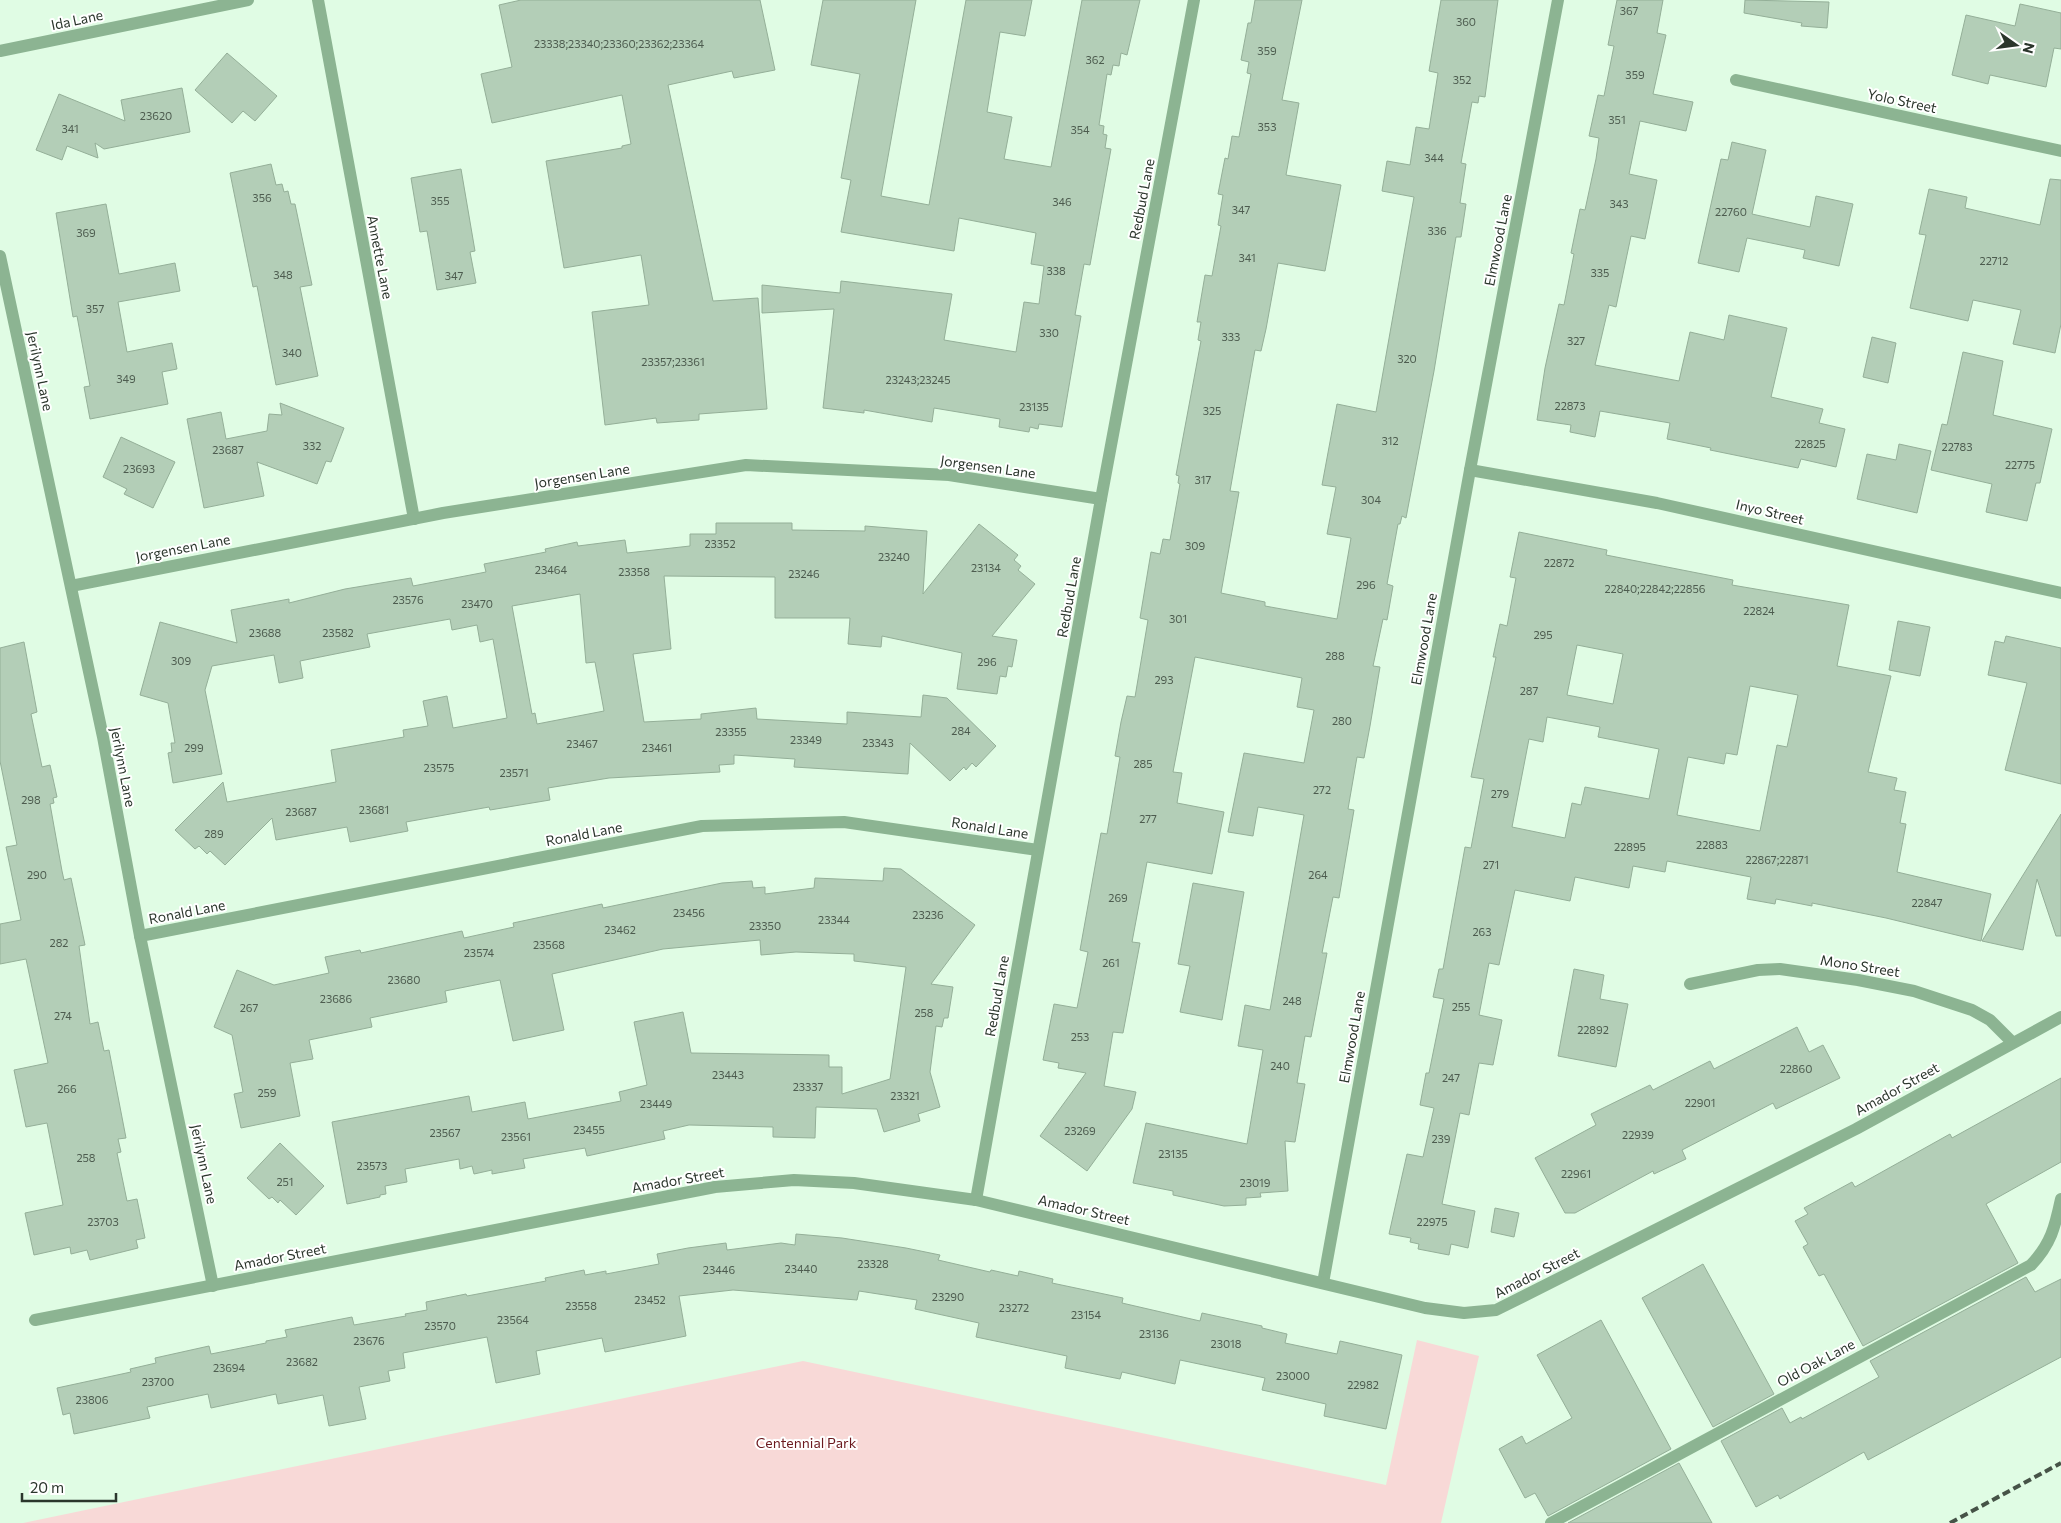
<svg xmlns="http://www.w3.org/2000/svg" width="2061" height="1523" viewBox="0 0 2061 1523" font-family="Commissioner,sans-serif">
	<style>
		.green { fill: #f8d9d7 }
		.building { fill: #b3ceb7; stroke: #94af98; fill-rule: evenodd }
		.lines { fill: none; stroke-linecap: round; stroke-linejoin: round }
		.minor { stroke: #8cb492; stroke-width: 12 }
		.rail { stroke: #465347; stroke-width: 4; stroke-dasharray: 8 4; stroke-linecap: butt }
		.labels { text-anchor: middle; stroke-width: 4; stroke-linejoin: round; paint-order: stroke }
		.number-label { font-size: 11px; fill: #4d5c4f }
		.street-label { font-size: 14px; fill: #2b362c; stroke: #fff }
		.park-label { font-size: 14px; fill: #6b191e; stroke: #fff }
	</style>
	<rect width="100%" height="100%" fill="#e0fce4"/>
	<path class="green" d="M1417,1340l62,16 -38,167h-1418l780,-162 583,124z"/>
	<g class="building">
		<path d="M521,0h239l15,70 -41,8 -2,-7 -64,14 45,216 45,-3 9,111 -68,5v6l-42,3 -1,-5 -51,7 -13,-113 57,-7 -8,-50 -77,13 -18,-107 76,-13v-2l9,-2 -9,-49 -130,28 -11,-49 31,-7 -13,-62z"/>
		<path d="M823,0h93l-35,196 48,9 37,-205h66l-7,36 -25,-4 -13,80 25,5 -8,42 47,8 31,-167h58l-13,55 -6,-2 -2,13 -6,-1 -2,10 -4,-1 -8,51 5,1 -1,8 4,1 -2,13 6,1 -21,116 -6,-1 -9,51 6,1 -19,111 -23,-3 -1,5 -8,-2 -1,5 -30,-5 1,-8 -66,-11 -2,14 -68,-12v3l-41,-5 11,-99 -72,4v-28l78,8 1,-12 111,13 -8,46 72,12 8,-50 15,2 5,-38 -13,-2 5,-31 -77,-15 -5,33 -113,-19 10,-52 -10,-2 19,-104 -49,-9z"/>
		<path d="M1255,0h47l-20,100 17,3 -13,72 55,10 -16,86 -47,-8 -12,66 -5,22 -6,-1 -11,62 -14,79 9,1 -18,101 44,9v4l72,13 14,-81 -24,-4 9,-47 -14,-2 15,-81 39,8 38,-215 -32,-6 5,-30 23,4 6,-38 13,2 9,-56 -9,-2 12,-71h57l-13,97 -6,-1 -1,7 -6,-1 -11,61 5,1 -6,39 6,1 -5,33h-5l-22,134 -28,147 -4,-2 -2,8h-2l-11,60 6,2 -6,34 -4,-1 -10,47 7,1 -10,59 -6,32 -7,-1 -9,52 6,1 -15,88 -6,-1 -11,56h5l-16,84 -6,-1 -8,47 8,1 -10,58 -10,-1 3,50 -28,2 1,4 -15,1v7l-22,1 -51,-11v-4l-40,-8 13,-60 101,21 16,-94 -25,-4 7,-41 25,5 34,-195 -46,-8 -5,29 -25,-4 16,-79 60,10 10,-53 -17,-3 5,-29 -107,-21 -22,115 9,1 -5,30 47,9 -12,62 -65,-12 -15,80 8,1 -17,90 -10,-1 -9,54 32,6 -4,17 -45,62 -47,-35 46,-63 -28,-5 1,-5 -16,-3 11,-56 23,4 11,-56 -8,-2 21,-117 6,1 13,-77 -5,-1 6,-34 6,-26 8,1 13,-77 -8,-2 11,-66 9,2 3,-15 7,1 10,-56 -2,-1 1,-7 -3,-1 25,-134 -3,-1 3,-18h-4l8,-47 7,1 9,-50 -3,-1 5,-30 -5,-1 7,-36 3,1 4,-23 7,1 12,-63 -4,-1 2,-11 -8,-2 7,-37h3z"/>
		<path d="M1617,0h46l-6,33 9,2 -13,59 40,8 -7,29 -46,-10 -11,53 28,6 -12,59 -14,-3 -15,71 -7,-2 -14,60 84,16 11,-49 34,8 5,-25 58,13 -16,69 52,12 -4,14 26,6 -9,38 -35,-8 -3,9 -88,-18 1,-2 -44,-9 3,-16 -70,-12 -5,26 -25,-5 1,-7 -34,-5 8,-52 14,-64 5,1 10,-51 -3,-1 9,-44 5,1 11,-51 3,-21 -10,-2 9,-41 6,1 10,-50 -6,-1z"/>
		<path d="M1745,0l84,2 -2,26 -26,-2 1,-3 -58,-10z"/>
		<path d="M2020,4l41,9v36l-7,-1 -8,39 -56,-12 -2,9 -36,-9 14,-60 49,11z"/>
		<path d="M227,53l50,43 -22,25 -12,-10 -11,12 -37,-33z"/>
		<path d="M182,88l8,44 -86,17 -9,-6 3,15 -31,-12 -5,14 -26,-10 23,-56 66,27 -4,-21z"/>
		<path d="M1732,142l34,8 -14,64 58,13 6,-31 37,8 -14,62 -36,-8 2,-8 -58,-12 -8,34 -41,-9 23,-104 7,1z"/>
		<path d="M271,164l5,21 6,-1 2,8 4,-1 3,13h4l17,81 -12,2 18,89 -42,9 -19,-99 -4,1 -23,-114z"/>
		<path d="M461,169l14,82 -5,1 6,31 -39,7 -10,-59 -7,1 -9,-54z"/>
		<path d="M2050,179l11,1v144l-6,29 -42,-9 8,-34 -48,-10 -5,21 -58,-13 16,-73 -7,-1 10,-45 38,8 -2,11 75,17z"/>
		<path d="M106,204l13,70 56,-11 5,28 -62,11 9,50 45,-9 5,26 -15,3 6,32 -78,15 -6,-32 6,-1 -13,-70 -4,1 -17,-104z"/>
		<path d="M1872,337l24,6 -8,40 -25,-6z"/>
		<path d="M1963,352l40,9 -10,54 59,14 -12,54h-4l-9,38 -41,-9 6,-28 -61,-14 11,-46 5,1z"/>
		<path d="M280,403l64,25 -13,34 -5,-1 -9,23 -60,-22 7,34 -60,12 -17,-89 34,-7 5,27 41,-8 2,-17 13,1z"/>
		<path d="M121,437l54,25 -22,46 -29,-14 3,-5 -24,-12z"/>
		<path d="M1899,444l32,7 -14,62 -60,-14 10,-45 29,6z"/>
		<path d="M716,523h76v7l73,1v-5l62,5 -4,63 56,-70 39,31 -4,5 7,6 -3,4 17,14 -43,52 25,4 -5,27 -4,-1 -2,11 -6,-1 -3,18 -40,-5 5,-36 -80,-17 -1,11 -33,-3 2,-26h-75v-41l-111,-1 7,73 -38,5 11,68 57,-3v-5l55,-6 1,11 90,5v-12l74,5 2,-22 24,3 49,48 -20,21 -4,-4 -6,7 -2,-3 -14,14 -40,-38 -2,31 -114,-7 1,-8 -61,-4v9l-15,1 1,7 -111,6 -61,10 2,12 -60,10 -1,-3 -83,15 2,9 -58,11 -3,-15 -71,13 -4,-22 -47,47 -15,-14 -3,3 -8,-8 -4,3 -20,-19 48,-48 4,20 109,-20 -5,-32 73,-13 -1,-7 25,-4 -5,-25 24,-5 6,32 54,-10 -14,-79 -13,3 -3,-17 -25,5 -2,-11 -83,15 3,13 -70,14 3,17 -24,5 -5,-28 -62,11 -7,24 17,84 -49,9 -5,-30 4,-1 -1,-9h4l-7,-40 -28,-8 20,-73 77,21 -6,-33 58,-11v4l56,-14 66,-11 2,8 73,-14 -2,-8 62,-12 -1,-3 32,-7 1,4 47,-6 2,13 63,-7v-12h26zM580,594l6,69 9,-1 9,49 -67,13 -2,-11 -3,1 -20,-108z"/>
		<path d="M1519,532l88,18 -1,5 127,25 -1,5 117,20 -12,61 54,10 -23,96 29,6 -3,12 12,2 -6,31 6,1 -9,48 94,22 -10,47 -95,-23 -74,-15v3l-36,-7 -1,5 -28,-5 4,-22 -84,-16 -2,11 -32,-6 -4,22 -54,-11 -5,24 -55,-11 -16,75 -10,-2 -10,52 23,5 -9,45 -14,-2 -10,52 -9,-2 -18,91 33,7 -7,37 -17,-4 -2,11 -31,-6 1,-5 -9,-2 1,-4 -22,-4 18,-80 16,3 11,-49 -14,-3 6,-32h3l15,-74 -11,-2 6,-28h4l22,-122 6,1 13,-69 -13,-2 25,-120h-3l7,-33 7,2 9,-48 -6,-1zM1577,645l46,9 -10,50 -46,-9zM1750,686l48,9 -11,52 -10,-2 -17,86 -83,-16 11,-58 36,7 2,-11 11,2zM1547,717l53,10 -2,10 61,12 -10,50 -64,-12 -4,18 -9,-2 -7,35 -53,-11 17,-88 14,3z"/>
		<path d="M1898,621l32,6 -10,49 -31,-6z"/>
		<path d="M2006,636l55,12v136l-56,-14 22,-87 -39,-8 7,-34 9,2z"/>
		<path d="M24,642l13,70 -6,2 11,53 8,-2 7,32 -4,1 1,5 -4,1 12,67 2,9 7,-2 14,67 -6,1 11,78 8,-2 6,29 5,-1 17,88 -8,1 3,13 -4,1 10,48 10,-2 8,39 -9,2 2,8 -48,12 -3,-10 -16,4 -1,-7 -36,8 -9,-42 38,-8 -16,-82 -21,4 -12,-57 34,-7 -22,-104 -26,5v-40l21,-4 -15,-73 11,-2 -17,-84v-113z"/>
		<path d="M2061,814v122h-5l-19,-57 -14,71 -41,-9z"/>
		<path d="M884,868l17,1 74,56 -44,59 22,3 -5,31h-4l-2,9 -6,-1 -6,46 10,35 -22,7 2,7 -36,11 -7,-23 -61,-2 -1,31 -42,-1v-10l-84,-2 -26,6 2,8 -78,17 -2,-8 -62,11 2,9 -33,6v-4l-18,4 -2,-8 -12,3 -1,-10 -54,10 2,13 -22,4 1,8 -6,1v2l-33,7 -15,-82 137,-26 3,16 53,-10 3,17 93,-18 -2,-9 28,-7 -13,-63 49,-10 8,41 138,2v12h13v27l48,-15 16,-112 -52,-6v-7l-58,-2 -35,3 -1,-15 -97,9 -111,25 12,56 -14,3 -37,8 -13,-61 -55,11 2,11 -77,16 2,9 -63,13 4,19 -23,4 10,53 -59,12 -7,-34 9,-2 -11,-57 -18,-8 23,-57 37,15 55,-12 -4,-16 35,-7 1,3 101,-22 2,7 50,-11 -1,-4 89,-19 1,4 119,-25 30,-2 1,7 12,-1v7l49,-6 1,-10 68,3z"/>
		<path d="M1193,883l51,9 -22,128 -42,-8 10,-46 -12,-2z"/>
		<path d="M1574,969l30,6 -4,24 28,5 -12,63 -58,-11z"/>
		<path d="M1797,1027l12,25 14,-7 17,33 -64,31 -3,-6 -91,47 4,9 -32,15 -1,-3 -78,42h-10l-30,-55 61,-33 -5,-11 59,-29 3,5 57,-29 4,8z"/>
		<path d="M2061,1078v84l-75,42 32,59 -155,83 -39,-72 -5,2 -16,-29 5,-3 -13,-23 13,-7 -4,-6 48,-26 3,5 95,-53 2,4z"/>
		<path d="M280,1143l44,43 -28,29 -16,-15 -2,3 -6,-6 -3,2 -22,-21z"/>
		<path d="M1495,1208l24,5 -5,24 -23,-5z"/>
		<path d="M796,1234l46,4 64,10 34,7 -2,5 52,12 1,-2 27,6 1,-5 34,8 -1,4 71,15 -1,5 78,18 2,-8 60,13v2l25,6 -2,9 52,11 3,-13 62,14 -16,74 -62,-13 2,-12 -64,-14 3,-12 -85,-18 -5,24 -53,-12 -2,7 -55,-11 2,-12 -91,-19 3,-14 -64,-14 2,-9 -58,-9 -2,9 -124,-10 -54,6 7,40 -81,16 -3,-14 -66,13 4,23 -44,9 -9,-46 -84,16 2,15 -17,3 2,10 -31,6 7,32 -37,7 -6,-31 -45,9 -2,-10 -65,14 -3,-14 -61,13 3,11 -76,16 -4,-21 -7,2 -6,-27 74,-16 -1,-3 26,-6 -1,-5 54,-12 2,8 55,-11v-2l21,-4 -2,-7 67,-13 2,8 52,-9 -1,-2 22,-4 -1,-8 40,-8 1,2 79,-15 -1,-3 39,-8 1,5 21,-4v3l53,-10 -2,-10 31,-6 38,-5 1,7 54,-7 14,2z"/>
		<path d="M1703,1264l71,130 -61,33 -71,-129z"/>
		<path d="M2026,1277l9,15 26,-13v78l-193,103 -4,-8 -84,47 -2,-4 -22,12 -35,-66 61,-33 8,15 11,-6 1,2 77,-42 -9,-16z"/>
		<path d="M1601,1320l70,129 -123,67 -13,-23 -10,5 -26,-49 23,-13 4,8 46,-26 -35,-63z"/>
		<path d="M1679,1463l33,60h-144z"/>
	</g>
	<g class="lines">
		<g class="minor">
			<path d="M318,0l96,519"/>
			<path d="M0,51l248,-51"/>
			<path d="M1736,80l325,71"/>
			<path d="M0,256l103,481 37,199 73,350"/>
			<path d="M1470,470l187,33 404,90"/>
			<path d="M71,586l372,-73 303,-48 203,10 152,24"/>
			<path d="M140,936l562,-110 142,-4 194,28"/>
			<path d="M1690,984l68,-14 22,-1 78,11 56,11 58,19 18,10 22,22"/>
			<path d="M976,1200l125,-701 93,-499"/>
			<path d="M1323,1283l147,-813 88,-470"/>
			<path d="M35,1320l680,-133 79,-7 60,3 122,17 449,108 39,5 32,-3 360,-181 205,-112"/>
			<path d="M1551,1523l480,-258c20,-21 24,-38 30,-66"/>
		</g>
		<path class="rail" d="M1950,1523l111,-60"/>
	</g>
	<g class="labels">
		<g class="number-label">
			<text x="1629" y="15">367</text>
			<text x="1466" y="26">360</text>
			<text x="619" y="48">23338;23340;23360;23362;23364</text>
			<text x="1267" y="55">359</text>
			<text x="1095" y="64">362</text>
			<text x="1635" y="79">359</text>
			<text x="1462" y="84">352</text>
			<text x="156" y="120">23620</text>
			<text x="1617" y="124">351</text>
			<text x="1267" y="131">353</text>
			<text x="70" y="133">341</text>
			<text x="1080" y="134">354</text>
			<text x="1434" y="162">344</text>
			<text x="262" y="202">356</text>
			<text x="440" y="205">355</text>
			<text x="1062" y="206">346</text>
			<text x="1619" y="208">343</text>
			<text x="1241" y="214">347</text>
			<text x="1731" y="216">22760</text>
			<text x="1437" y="235">336</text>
			<text x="86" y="237">369</text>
			<text x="1247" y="262">341</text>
			<text x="1994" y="265">22712</text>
			<text x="1056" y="275">338</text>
			<text x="1600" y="277">335</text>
			<text x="283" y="279">348</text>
			<text x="454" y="280">347</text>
			<text x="95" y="313">357</text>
			<text x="1049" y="337">330</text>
			<text x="1231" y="341">333</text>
			<text x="1576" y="345">327</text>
			<text x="292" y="357">340</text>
			<text x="1407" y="363">320</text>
			<text x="673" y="366">23357;23361</text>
			<text x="126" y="383">349</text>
			<text x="918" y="384">23243;23245</text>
			<text x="1570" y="410">22873</text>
			<text x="1034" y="411">23135</text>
			<text x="1212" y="415">325</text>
			<text x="1390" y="445">312</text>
			<text x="1810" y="448">22825</text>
			<text x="312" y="450">332</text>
			<text x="1957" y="451">22783</text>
			<text x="228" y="454">23687</text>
			<text x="2020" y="469">22775</text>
			<text x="139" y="473">23693</text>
			<text x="1203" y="484">317</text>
			<text x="1371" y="504">304</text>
			<text x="720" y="548">23352</text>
			<text x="1195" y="550">309</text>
			<text x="894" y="561">23240</text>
			<text x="1559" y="567">22872</text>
			<text x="986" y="572">23134</text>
			<text x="551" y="574">23464</text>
			<text x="634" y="576">23358</text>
			<text x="804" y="578">23246</text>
			<text x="1366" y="589">296</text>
			<text x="1655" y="593">22840;22842;22856</text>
			<text x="408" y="604">23576</text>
			<text x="477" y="608">23470</text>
			<text x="1759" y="615">22824</text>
			<text x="1178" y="623">301</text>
			<text x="265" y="637">23688</text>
			<text x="338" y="637">23582</text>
			<text x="1543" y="639">295</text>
			<text x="1335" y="660">288</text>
			<text x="181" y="665">309</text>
			<text x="987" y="666">296</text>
			<text x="1164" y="684">293</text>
			<text x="1529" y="695">287</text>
			<text x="1342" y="725">280</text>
			<text x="961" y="735">284</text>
			<text x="731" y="736">23355</text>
			<text x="806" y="744">23349</text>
			<text x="878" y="747">23343</text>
			<text x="582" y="748">23467</text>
			<text x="194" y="752">299</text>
			<text x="657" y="752">23461</text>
			<text x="1143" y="768">285</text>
			<text x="439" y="772">23575</text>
			<text x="514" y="777">23571</text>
			<text x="1322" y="794">272</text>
			<text x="1500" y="798">279</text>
			<text x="31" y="804">298</text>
			<text x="374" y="814">23681</text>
			<text x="301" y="816">23687</text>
			<text x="1148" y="823">277</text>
			<text x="214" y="838">289</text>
			<text x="1712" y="849">22883</text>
			<text x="1630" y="851">22895</text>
			<text x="1777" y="864">22867;22871</text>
			<text x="1491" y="869">271</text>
			<text x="37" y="879">290</text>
			<text x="1318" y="879">264</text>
			<text x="1118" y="902">269</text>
			<text x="1927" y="907">22847</text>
			<text x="689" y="917">23456</text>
			<text x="928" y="919">23236</text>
			<text x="834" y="924">23344</text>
			<text x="765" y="930">23350</text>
			<text x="620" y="934">23462</text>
			<text x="1482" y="936">263</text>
			<text x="59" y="947">282</text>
			<text x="549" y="949">23568</text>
			<text x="479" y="957">23574</text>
			<text x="1111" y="967">261</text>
			<text x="404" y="984">23680</text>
			<text x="336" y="1003">23686</text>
			<text x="1292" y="1005">248</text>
			<text x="1461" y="1011">255</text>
			<text x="249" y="1012">267</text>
			<text x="924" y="1017">258</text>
			<text x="63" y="1020">274</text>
			<text x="1593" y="1034">22892</text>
			<text x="1080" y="1041">253</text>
			<text x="1280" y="1070">240</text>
			<text x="1796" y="1073">22860</text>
			<text x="728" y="1079">23443</text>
			<text x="1451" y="1082">247</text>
			<text x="808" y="1091">23337</text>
			<text x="67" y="1093">266</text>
			<text x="267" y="1097">259</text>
			<text x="905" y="1100">23321</text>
			<text x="1700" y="1107">22901</text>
			<text x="656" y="1108">23449</text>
			<text x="589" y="1134">23455</text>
			<text x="1080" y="1135">23269</text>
			<text x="445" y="1137">23567</text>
			<text x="1638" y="1139">22939</text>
			<text x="516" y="1141">23561</text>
			<text x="1441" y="1143">239</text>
			<text x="1173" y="1158">23135</text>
			<text x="86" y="1162">258</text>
			<text x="372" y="1170">23573</text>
			<text x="1576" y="1178">22961</text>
			<text x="285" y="1186">251</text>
			<text x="1255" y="1187">23019</text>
			<text x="103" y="1226">23703</text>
			<text x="1432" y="1226">22975</text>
			<text x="873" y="1268">23328</text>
			<text x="801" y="1273">23440</text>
			<text x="719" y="1274">23446</text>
			<text x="948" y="1301">23290</text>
			<text x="650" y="1304">23452</text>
			<text x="581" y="1310">23558</text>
			<text x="1014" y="1312">23272</text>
			<text x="1086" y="1319">23154</text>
			<text x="513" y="1324">23564</text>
			<text x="440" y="1330">23570</text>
			<text x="1154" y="1338">23136</text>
			<text x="369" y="1345">23676</text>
			<text x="1226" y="1348">23018</text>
			<text x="302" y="1366">23682</text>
			<text x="229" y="1372">23694</text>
			<text x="1293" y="1380">23000</text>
			<text x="158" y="1386">23700</text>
			<text x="1363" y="1389">22982</text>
			<text x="92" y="1404">23806</text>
		</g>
		<g class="street-label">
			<text transform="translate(77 20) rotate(-12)" y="5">Ida Lane</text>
			<text transform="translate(1902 101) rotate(12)" y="5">Yolo Street</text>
			<text transform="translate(1142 199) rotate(-79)" y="5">Redbud Lane</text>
			<text transform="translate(1498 240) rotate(-79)" y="5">Elmwood Lane</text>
			<text transform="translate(380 257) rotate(79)" y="5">Annette Lane</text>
			<text transform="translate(40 371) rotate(78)" y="5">Jerilynn Lane</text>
			<text transform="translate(988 467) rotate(8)" y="5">Jorgensen Lane</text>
			<text transform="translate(582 476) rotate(-9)" y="5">Jorgensen Lane</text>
			<text transform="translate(1770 512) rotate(13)" y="5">Inyo Street</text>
			<text transform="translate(183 548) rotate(-11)" y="5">Jorgensen Lane</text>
			<text transform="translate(1069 597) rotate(-80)" y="5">Redbud Lane</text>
			<text transform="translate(1424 639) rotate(-80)" y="5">Elmwood Lane</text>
			<text transform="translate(123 767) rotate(79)" y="5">Jerilynn Lane</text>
			<text transform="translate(990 828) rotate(9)" y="5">Ronald Lane</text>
			<text transform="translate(584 834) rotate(-11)" y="5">Ronald Lane</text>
			<text transform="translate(187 912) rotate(-11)" y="5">Ronald Lane</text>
			<text transform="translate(1860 966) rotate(9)" y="5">Mono Street</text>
			<text transform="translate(997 996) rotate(-80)" y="5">Redbud Lane</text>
			<text transform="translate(1352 1037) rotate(-80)" y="5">Elmwood Lane</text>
			<text transform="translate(1897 1089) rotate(-29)" y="5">Amador Street</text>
			<text transform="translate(204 1164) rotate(78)" y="5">Jerilynn Lane</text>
			<text transform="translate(678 1180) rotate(-10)" y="5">Amador Street</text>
			<text transform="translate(1084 1210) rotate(13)" y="5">Amador Street</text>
			<text transform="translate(280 1257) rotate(-11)" y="5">Amador Street</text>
			<text transform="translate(1537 1273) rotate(-27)" y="5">Amador Street</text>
			<text transform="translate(1816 1363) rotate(-28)" y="5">Old Oak Lane</text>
		</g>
		<g class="park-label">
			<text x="806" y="1448">Centennial Park</text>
		</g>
	</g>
	<g transform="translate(2016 45) rotate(104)" stroke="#ffffff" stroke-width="4" paint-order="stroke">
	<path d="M0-4L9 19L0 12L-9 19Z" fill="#2b362c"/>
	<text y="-8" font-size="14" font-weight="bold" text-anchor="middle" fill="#2b362c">N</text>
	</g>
	<path d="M22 1493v8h94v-8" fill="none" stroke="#2b362c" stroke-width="2.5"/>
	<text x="30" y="1493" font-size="15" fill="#2b362c" stroke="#ffffff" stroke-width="4" paint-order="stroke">20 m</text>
</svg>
